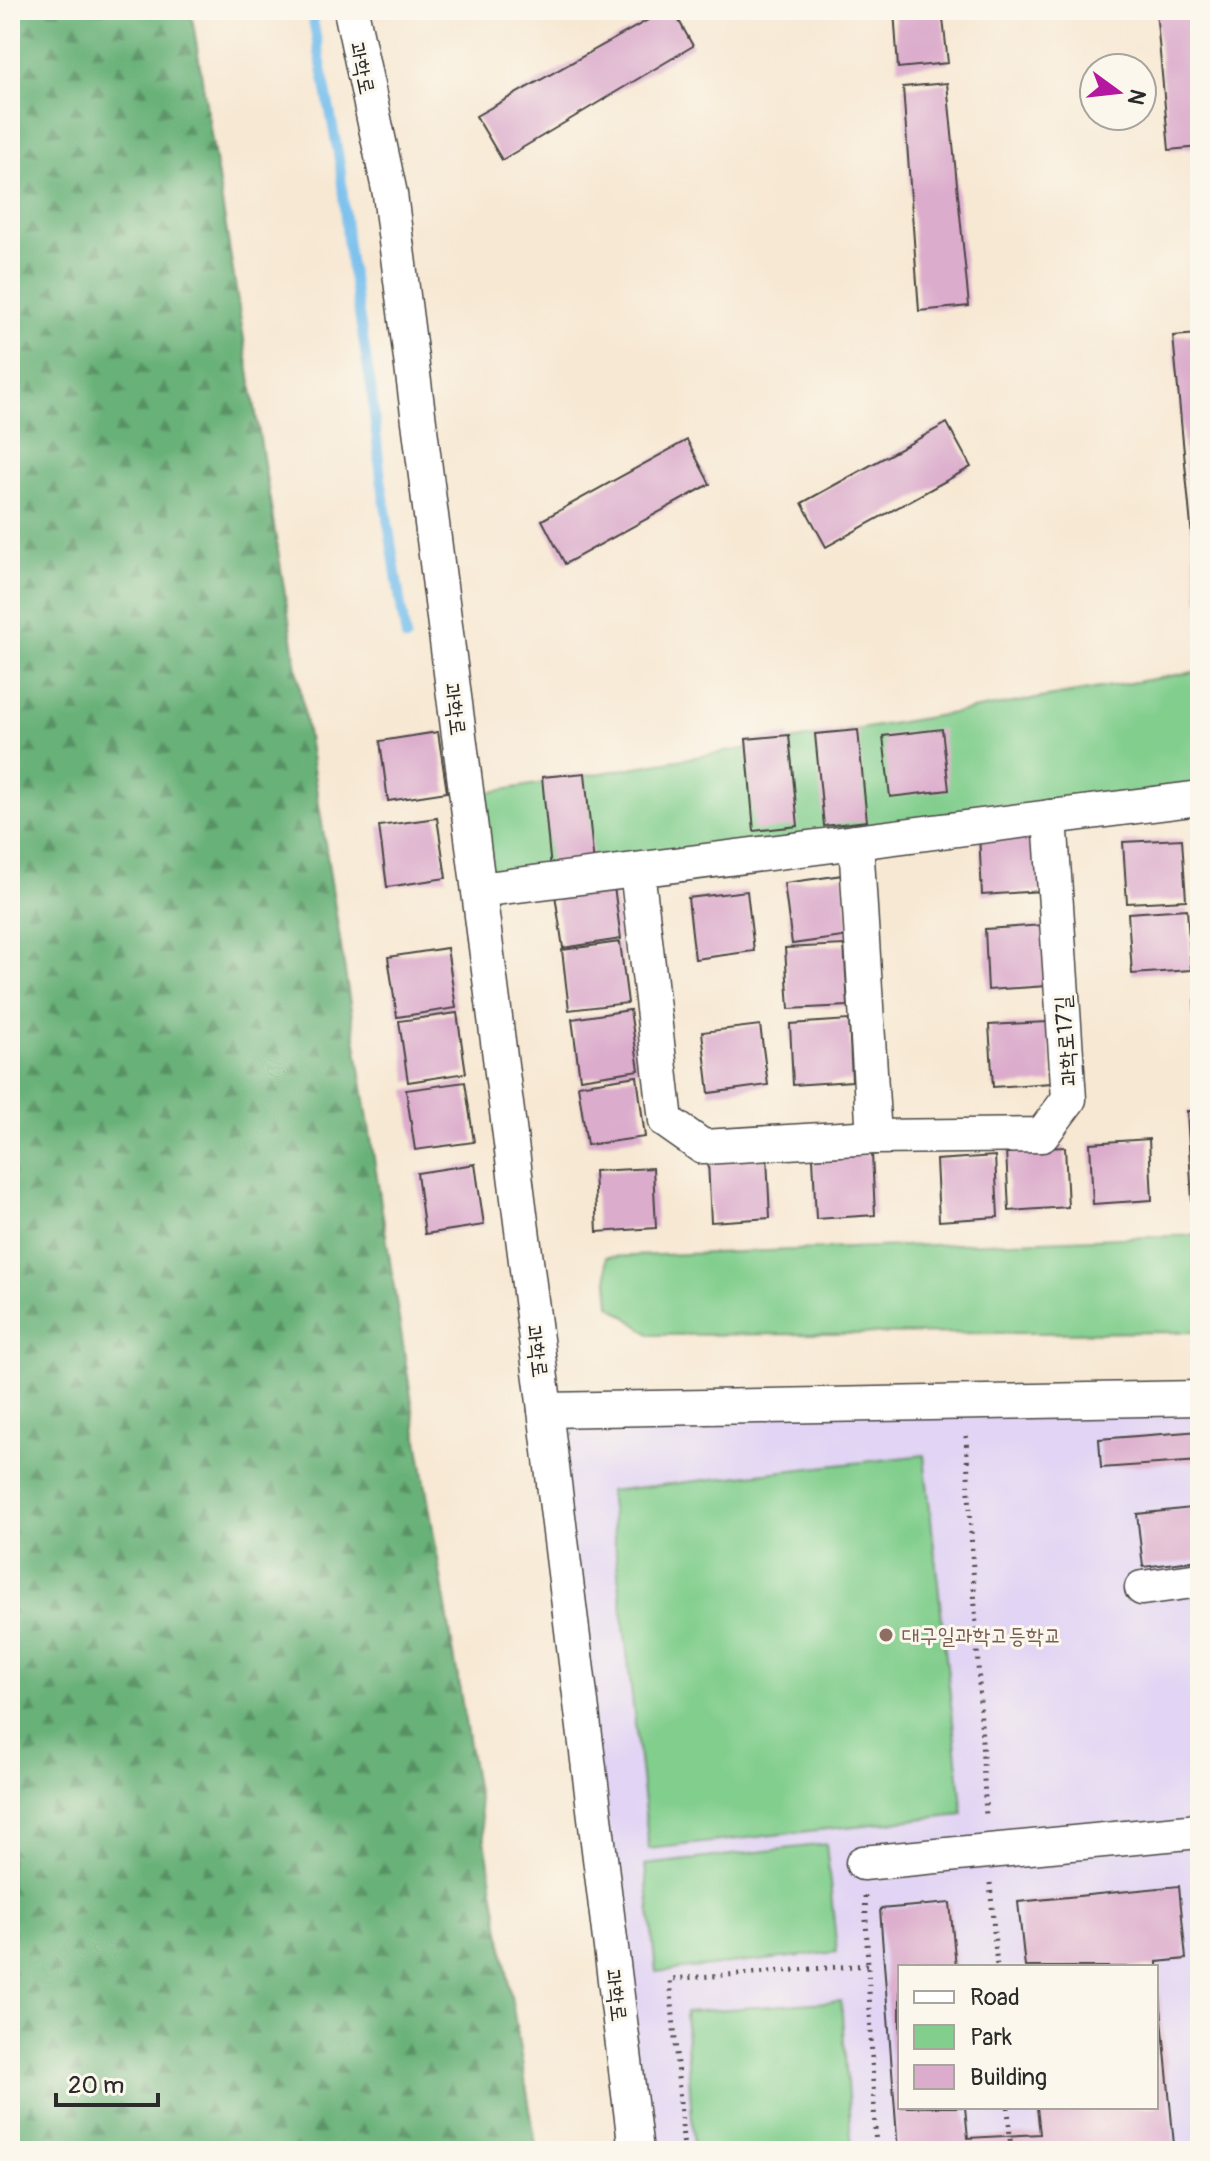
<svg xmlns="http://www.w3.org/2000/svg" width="1210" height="2161" viewBox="0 0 1210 2161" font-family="Pangolin,'Poor Story',sans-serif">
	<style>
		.built { fill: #e1d4f4; fill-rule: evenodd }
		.forest { fill: url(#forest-firs); stroke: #4a6e52; stroke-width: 2 }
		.green { fill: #81ce8d; stroke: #567c5c; stroke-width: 2 }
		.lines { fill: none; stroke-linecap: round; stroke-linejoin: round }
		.stream { stroke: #75beed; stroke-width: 10 }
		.building { fill: #dbaccc }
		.minor-casing { stroke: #4a4744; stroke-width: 37 }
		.path { stroke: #4a4744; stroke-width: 5; stroke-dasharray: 2 6; stroke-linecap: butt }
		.minor { stroke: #fff; stroke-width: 34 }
		.education-dot { fill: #8d6e63; stroke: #fbf7ec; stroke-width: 3 }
		.labels { text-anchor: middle; stroke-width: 6; stroke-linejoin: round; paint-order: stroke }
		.street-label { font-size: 22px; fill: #2b2b2b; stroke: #fbf7ec }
		.education-label { font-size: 22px; fill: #785e54; stroke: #fbf7ec; text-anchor: start }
	</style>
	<defs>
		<pattern id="forest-firs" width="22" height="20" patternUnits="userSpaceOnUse" patternTransform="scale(2)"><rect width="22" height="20" fill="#68b178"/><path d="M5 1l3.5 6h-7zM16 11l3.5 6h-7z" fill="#569063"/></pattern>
	</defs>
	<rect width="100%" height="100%" fill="#fbf7ec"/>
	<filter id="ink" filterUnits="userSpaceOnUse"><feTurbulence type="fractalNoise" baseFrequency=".0125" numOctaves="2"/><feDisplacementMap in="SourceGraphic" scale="16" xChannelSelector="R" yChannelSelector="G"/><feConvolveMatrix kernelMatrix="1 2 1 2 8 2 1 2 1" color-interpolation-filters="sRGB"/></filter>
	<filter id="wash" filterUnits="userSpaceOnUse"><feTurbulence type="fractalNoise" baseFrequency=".006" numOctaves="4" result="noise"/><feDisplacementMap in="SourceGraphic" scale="32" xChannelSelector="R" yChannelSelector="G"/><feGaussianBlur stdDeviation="1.8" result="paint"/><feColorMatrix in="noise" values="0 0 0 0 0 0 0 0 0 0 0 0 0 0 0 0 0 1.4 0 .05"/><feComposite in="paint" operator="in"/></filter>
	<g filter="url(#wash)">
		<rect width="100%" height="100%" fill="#f7e8d3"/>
		<path class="built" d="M1200,1398v753h-564l-91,-741zM900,1967h256v140h-256z"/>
		<path class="forest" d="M10,10h181l131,814 93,598 122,729h-527z"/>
		<g class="green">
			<path d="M1200,671v127l-721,92 -12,-94z"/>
			<path d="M1200,1235v97l-549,3 -41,-30 -4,-48z"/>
			<path d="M924,1455l39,359 -314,35 -40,-358z"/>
			<path d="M826,1844l11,108 -181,20 -11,-107z"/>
			<path d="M841,2001l11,150h-158l-9,-139z"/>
		</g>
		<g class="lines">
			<path class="stream" d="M311,10l29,154 8,84 23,139 10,91 25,160"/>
		</g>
		<g id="blocks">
			<g class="building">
				<path d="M666,10h7l20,36 -191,114 -26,-44z"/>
				<path d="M894,10h48l6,53 -50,5z"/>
				<path d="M1156,10h44v137l-31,3z"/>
				<path d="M947,83l22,223 -50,5 -16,-224z"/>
				<path d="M1200,334v266l-2,1 -25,-265z"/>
				<path d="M947,423l24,44 -145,80 -24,-44z"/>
				<path d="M687,440l23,44 -145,80 -23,-44z"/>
				<path d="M942,729l7,61 -59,7 -7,-61z"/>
				<path d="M858,730l9,91 -43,5 -9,-92z"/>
				<path d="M438,732l9,60 -59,9 -8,-60z"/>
				<path d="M789,735l9,91 -44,5 -8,-92z"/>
				<path d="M585,773l9,92 -43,4 -9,-92z"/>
				<path d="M437,818l9,60 -59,9 -8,-61z"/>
				<path d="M1038,830l4,61 -60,4 -3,-61z"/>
				<path d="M1182,839l4,61 -59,3 -4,-61z"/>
				<path d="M843,875l7,61 -58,8 -8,-61z"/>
				<path d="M613,879l8,60 -58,9 -9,-60z"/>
				<path d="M747,891l7,60 -59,8 -7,-61z"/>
				<path d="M1187,909l4,61 -59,4 -4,-61z"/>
				<path d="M1044,925l3,61 -59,4 -3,-61z"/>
				<path d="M620,942l8,61 -59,7 -7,-60z"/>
				<path d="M844,945l4,61 -59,3 -4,-61z"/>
				<path d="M447,948l9,60 -59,9 -9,-60z"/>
				<path d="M1194,1000h6v67l-2,1z"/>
				<path d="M630,1010l9,60 -59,9 -8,-60z"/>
				<path d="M457,1013l9,60 -58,9 -9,-61z"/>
				<path d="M849,1020l3,61 -59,4 -3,-61z"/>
				<path d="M1048,1022l4,61 -59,4 -4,-62z"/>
				<path d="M760,1025l8,60 -59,8 -7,-61z"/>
				<path d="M637,1076l8,61 -58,8 -9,-60z"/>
				<path d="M465,1082l9,60 -59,8 -9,-60z"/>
				<path d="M1187,1111h13v89l-8,1z"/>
				<path d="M1149,1139l3,61 -59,4 -3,-61z"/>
				<path d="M1065,1147l3,60 -59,4 -3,-61z"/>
				<path d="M872,1154l3,61 -59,4 -3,-61z"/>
				<path d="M995,1156l3,61 -59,4 -3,-61z"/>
				<path d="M767,1157l3,61 -59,4 -3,-61z"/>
				<path d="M475,1164l9,61 -59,9 -8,-61z"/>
				<path d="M653,1168l3,60 -59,4 -3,-61z"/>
				<path d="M1200,1431v30l-99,7 -2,-29z"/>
				<path d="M1200,1507v53l-57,7 -6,-53z"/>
				<path d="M1179,1886l7,73 -29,3v5h-132l-7,-65z"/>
				<path d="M950,1903l6,64h-56v140h65l3,31 72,-4 -3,-27h119v-130h2l16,168 -35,6h-241l-18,-242z"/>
			</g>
		</g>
	</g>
	<g filter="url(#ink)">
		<use href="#blocks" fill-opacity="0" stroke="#4a4744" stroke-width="2"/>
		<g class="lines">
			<g class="minor-casing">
				<g id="minor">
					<path d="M351,10l39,184 155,1216 91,741"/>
					<path d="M856,842l18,295"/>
					<path d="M637,870l29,251 37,26 171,-10 168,-2 27,-36 -19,-282"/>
					<path d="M479,890l721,-92"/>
					<path d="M545,1410l655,-12"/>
					<path d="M1142,1588l58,-8"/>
					<path d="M863,1863l336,-32 1,-3"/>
				</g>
			</g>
			<g class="path">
				<path d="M966,1436l20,381"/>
				<path d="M990,1883l7,84"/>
				<path d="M865,1896l11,255"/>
				<path d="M1008,2107l3,44"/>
				<path d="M684,2151l-14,-172 198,-14"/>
			</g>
			<use href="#minor" class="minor"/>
		</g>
	</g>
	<circle class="education-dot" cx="886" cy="1635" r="8"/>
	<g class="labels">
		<g class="street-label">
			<text transform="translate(363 68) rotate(78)" y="8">과학로</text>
			<text transform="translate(456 709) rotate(83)" y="8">과학로</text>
			<text transform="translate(1065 1041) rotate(-94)" y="8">과학로17길</text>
			<text transform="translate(538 1351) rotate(83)" y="8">과학로</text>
			<text transform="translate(617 1995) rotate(83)" y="8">과학로</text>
		</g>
		<g class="education-label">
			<text x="902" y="1643">대구일과학고등학교</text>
		</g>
	</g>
	<rect width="1210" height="2161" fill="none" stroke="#fbf7ec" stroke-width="40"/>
	<rect x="898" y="1965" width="260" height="144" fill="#fbf7ec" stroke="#a8a59f" stroke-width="2"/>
	<rect x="914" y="1991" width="40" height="12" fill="#ffffff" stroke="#a8a59f" stroke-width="2"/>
	<text x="970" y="2005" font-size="24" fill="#2b2b2b">Road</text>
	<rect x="914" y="2025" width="40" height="24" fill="#81ce8d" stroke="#a8a59f" stroke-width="2"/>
	<text x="970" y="2045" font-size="24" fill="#2b2b2b">Park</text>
	<rect x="914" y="2065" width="40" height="24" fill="#dbaccc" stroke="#a8a59f" stroke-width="2"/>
	<text x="970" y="2085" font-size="24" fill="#2b2b2b">Building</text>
	<g transform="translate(1118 92) rotate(105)"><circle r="38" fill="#fbf7ec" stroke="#a8a59f" stroke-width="2"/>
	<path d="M0-6L14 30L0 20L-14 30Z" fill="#b5179e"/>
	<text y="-12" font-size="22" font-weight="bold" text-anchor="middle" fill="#2b2b2b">N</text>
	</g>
	<path d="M56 2093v12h102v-12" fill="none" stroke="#2b2b2b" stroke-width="4"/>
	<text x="68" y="2093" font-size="24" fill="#2b2b2b" stroke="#fbf7ec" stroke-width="6" paint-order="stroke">20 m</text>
</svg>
